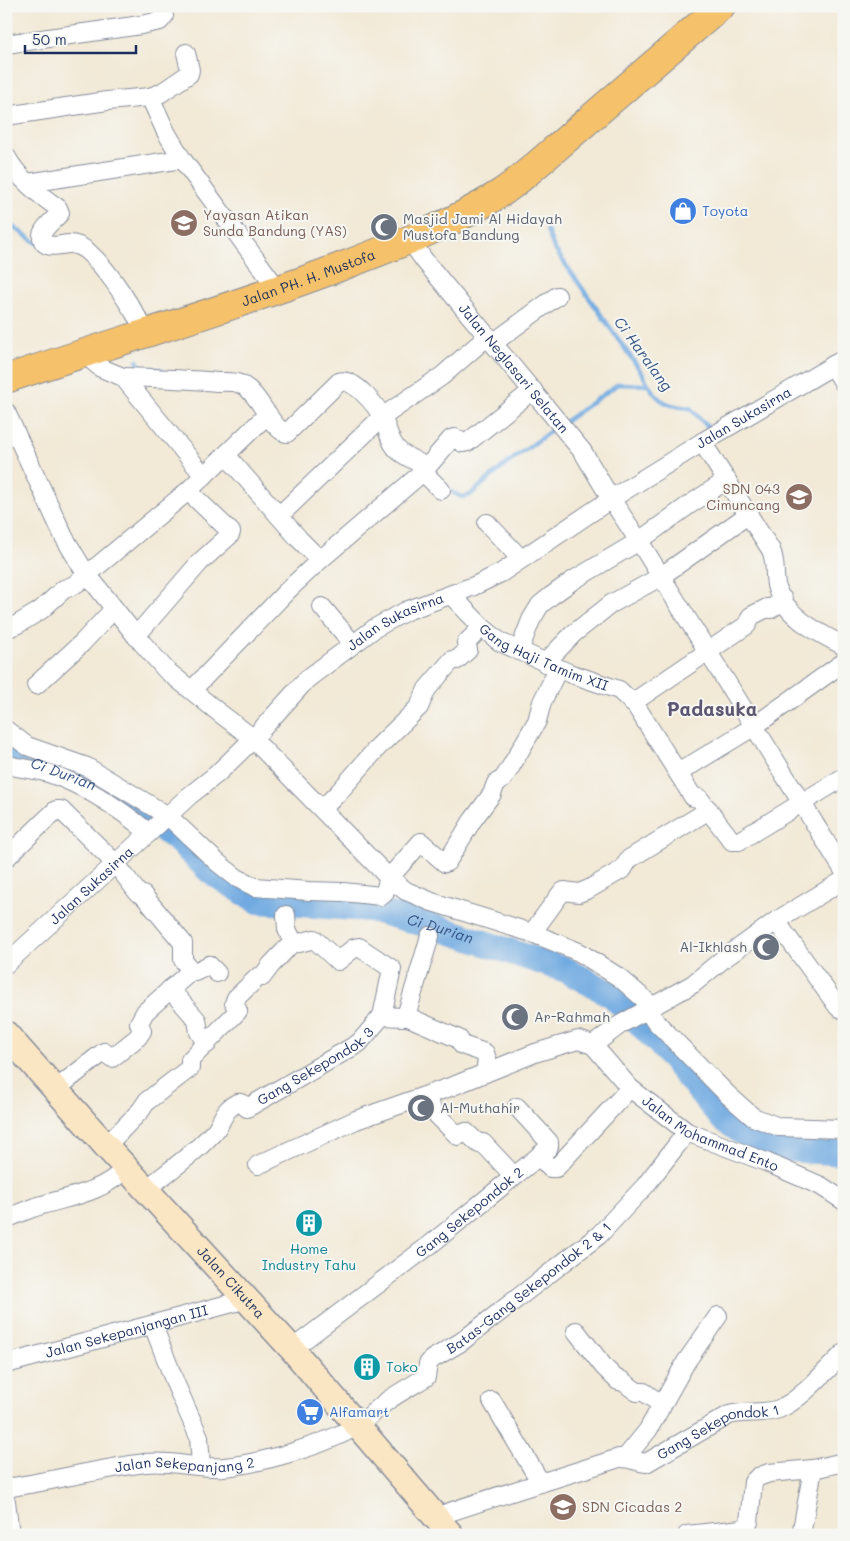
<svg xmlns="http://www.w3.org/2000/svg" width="850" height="1541" viewBox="0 0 850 1541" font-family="Mali,sans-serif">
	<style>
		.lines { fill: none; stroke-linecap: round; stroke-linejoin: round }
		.stream { stroke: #71aae1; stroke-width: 4.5 }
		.river { stroke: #71aae1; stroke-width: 26 }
		.minor-casing { stroke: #868c9a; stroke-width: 20 }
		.secondary-casing { stroke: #868c9a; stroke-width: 28 }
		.trunk-casing { stroke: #868c9a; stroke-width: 30 }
		.minor { stroke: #fff; stroke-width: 18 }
		.secondary { stroke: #fbe6c4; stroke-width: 25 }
		.trunk { stroke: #f5c16b; stroke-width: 28 }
		.labels { text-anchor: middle; stroke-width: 4; stroke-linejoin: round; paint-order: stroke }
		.shop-label { font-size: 14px; fill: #366cbe; stroke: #f6f6f2; text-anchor: start }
		.education-label { font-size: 14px; fill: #785e54; stroke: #f6f6f2; text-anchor: start }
		.worship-label { font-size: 14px; fill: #5b616d; stroke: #f6f6f2; text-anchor: start }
		.street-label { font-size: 14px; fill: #1b2f5e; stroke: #f6f6f2 }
		.culture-label { font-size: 14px; fill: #0d838f; stroke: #f6f6f2 }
		.water-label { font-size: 15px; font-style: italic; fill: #355485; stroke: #f6f6f2 }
		.district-label { font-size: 19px; font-weight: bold; fill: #5e5772; stroke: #f6f6f2 }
	</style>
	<rect width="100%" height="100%" fill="#f6f6f2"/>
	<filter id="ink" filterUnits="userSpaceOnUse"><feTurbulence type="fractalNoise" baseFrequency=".02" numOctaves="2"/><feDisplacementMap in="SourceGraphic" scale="10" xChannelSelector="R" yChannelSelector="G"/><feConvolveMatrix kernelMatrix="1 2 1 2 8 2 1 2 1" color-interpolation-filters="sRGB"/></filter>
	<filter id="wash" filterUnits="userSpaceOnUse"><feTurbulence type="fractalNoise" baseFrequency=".0096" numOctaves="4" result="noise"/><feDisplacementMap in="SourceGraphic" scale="20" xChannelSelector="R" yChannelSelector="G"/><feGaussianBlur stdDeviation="1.12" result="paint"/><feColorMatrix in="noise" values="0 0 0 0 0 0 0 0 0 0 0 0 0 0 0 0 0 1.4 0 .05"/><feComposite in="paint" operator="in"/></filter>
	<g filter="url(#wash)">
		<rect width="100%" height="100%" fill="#f2e9d6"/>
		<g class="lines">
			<g class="stream">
				<path d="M6,222l32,22"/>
				<path d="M547,230l7,18 88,125c13,26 20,33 48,35l17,18 2,7"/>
				<path d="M137,361c4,9 17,8 25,9"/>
				<path d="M563,423l55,-39 30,1"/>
				<path d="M445,489l17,8 8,-2 34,-29 52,-39"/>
			</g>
			<path class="river" id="s1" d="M6,753l111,41 64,49 30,29 47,29 112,8 69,19 127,42 46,25 47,48 63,75 41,29 81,6"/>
		</g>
	</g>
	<g filter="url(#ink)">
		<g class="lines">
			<g class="minor-casing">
				<g id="minor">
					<path d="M6,44l135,-19 19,-4 4,-5 -2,-10"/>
					<path d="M150,97l16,35 16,27 97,132"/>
					<path d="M6,116l101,-15 43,-4 11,-4 28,-19 1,-4 -4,-17"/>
					<path d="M6,156c12,22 32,38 52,52l2,5c-5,6 -20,17 -18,25 3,13 19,6 27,6 7,0 13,3 18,7 25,22 42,54 60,82"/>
					<path d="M28,183l154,-24"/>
					<path id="s2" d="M410,240l14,20 159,192 28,47 28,42 205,330"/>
					<path d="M493,343l64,-47"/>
					<path d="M83,353l18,15 22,9 81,99"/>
					<path d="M833,365l11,19"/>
					<path d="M123,377c32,1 63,2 94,5 7,0 17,-1 23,2 20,8 31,47 47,49l52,-51c14,-5 37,23 43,35 6,11 7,26 18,35 8,6 19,10 27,16"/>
					<path d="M6,412l58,125 19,32 53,67 30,34 51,41 33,25 139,142 17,13 26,11 100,31 47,19 41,26 32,28"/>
					<path d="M702,442l69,108c5,11 3,23 5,35 7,31 43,48 68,61"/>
					<path d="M226,455l53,61 103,-99 60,-41 46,-40"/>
					<path d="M423,472l18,18"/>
					<path d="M279,516l20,23 21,21"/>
					<path d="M487,523l34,36"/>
					<path id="s3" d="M451,595l31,32 18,15 69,31 50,17 17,16 57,91 6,1 33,43h7l105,-64"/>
					<path d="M322,607l31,37"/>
					<path d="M6,629l12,-5 23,-14 23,-21 8,-3 5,-3 111,-92 80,-77"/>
					<path d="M136,636l64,-74 30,-27 1,-3 -43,-41"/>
					<path d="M519,651l12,-31 9,-15 11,-9 21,-15 67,-40 50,-36 38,-25"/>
					<path d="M545,663l28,-29 38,-30 49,-27 89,-63"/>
					<path d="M36,685l46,-42 32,-34"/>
					<path d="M192,690l95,-99 33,-31 103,-88 28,-33 4,-1 8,5 5,-1 65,-52"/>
					<path d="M632,703l115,-78 4,-9 16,-8 4,1 12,-10"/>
					<path d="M6,730l21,16 60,21 81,49 50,47 19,15 18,9 54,4 34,1 38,4 3,-2 5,-16 32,-36 24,21 2,-1 25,-41 20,-27 4,-11 7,-4 7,-11 27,-47 5,-19 16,-33"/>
					<path d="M6,764c14,5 29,5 42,9 37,12 72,36 101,60"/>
					<path d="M678,773l75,-46 91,-65"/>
					<path d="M322,809l17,-17 40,-46 40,-39 8,-18 25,-29h5l11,-10 -2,-7 16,-16"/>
					<path d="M6,858l50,-48h5l55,54 22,29 5,2 40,48v17l8,11 4,1 14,-7 8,8"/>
					<path d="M776,921l62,86 6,3"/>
					<path d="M532,933l29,-40 3,-2 15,2 10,-4 34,-20 6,-10 80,-49"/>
					<path d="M293,942l6,1 15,-4 24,22 16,-13 5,-1 33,22 -10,47"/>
					<path id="s4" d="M6,964l183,-168 28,-22 36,-35 54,-60 68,-51 31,-17 68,-25 27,-13 110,-74 93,-58 140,-82"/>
					<path d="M170,989l27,31 2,12 8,12"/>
					<path d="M646,1010l11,13 71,72 25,22 26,10 65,2"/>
					<path d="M406,1016l53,23 3,6 23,8 2,6 -2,14"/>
					<path d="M593,1045l28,-21 72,-40 29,-24 54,-39 68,-41"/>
					<path d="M56,1089l45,-35 3,-2 8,6 26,-21 4,-6 -3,-8 6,-11 46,-41"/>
					<path d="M428,1095l4,15 26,26 8,-4 13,12 4,-1 31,33"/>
					<path d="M517,1107l32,35v5l-10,9"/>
					<path d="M106,1146l35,-36 6,-9 43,-33v-8l48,-49 -4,-8 2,-5 22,-21h4l9,-12 22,-23 -6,-13 -1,-14"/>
					<path id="s5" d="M258,1165l98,-45 97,-34 82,-33 43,-13 15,5 37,43 57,44 79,30 55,24 23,15"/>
					<path id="s6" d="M145,1190c24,-19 49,-36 69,-58 9,-10 9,-24 24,-29 4,-1 7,3 9,5l112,-65 23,-27 21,1 3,-1 24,-80"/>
					<path d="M6,1219c12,-5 24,-11 36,-14 30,-9 61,-13 84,-37"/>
					<path d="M153,1325l23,60 23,52 2,29"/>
					<path d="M576,1331l28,36 14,14 3,-1 16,12h7l18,13"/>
					<path id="s7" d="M292,1349l139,-105 108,-88 11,12h6l74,-80"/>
					<path id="s8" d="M6,1364l241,-65"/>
					<path d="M492,1401l49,82"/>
					<path d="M626,1457l22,-27 38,-68 32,-46"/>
					<path id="s9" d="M6,1488c47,-7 92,-19 139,-25 27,-3 52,6 79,4 38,-4 102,-22 134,-42 10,-7 19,-16 29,-24 13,-9 26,-16 39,-24l2,-13 4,-5 29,-17 138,-107 46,-49 42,-54"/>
					<path d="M6,1501l4,34"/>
					<path id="s10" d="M435,1517c61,-21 123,-39 184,-59 10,-1 17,4 27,5l83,-48c16,-5 34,0 50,-6 21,-8 48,-40 65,-56"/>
					<path d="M687,1535l55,-6 4,-3 3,-4 4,-40 5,-5 11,-4 44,-4 31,-7"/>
					<path d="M801,1535l12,-66"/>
				</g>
			</g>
			<g class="secondary-casing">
				<g id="secondary">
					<path id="s11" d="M6,1034l100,112 186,203 159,186"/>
				</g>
			</g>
			<g class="trunk-casing">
				<g id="trunk">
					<path id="s12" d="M6,379c111,-38 224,-70 334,-112 55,-21 111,-42 161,-74 12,-8 22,-17 33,-26l187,-161"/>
				</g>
			</g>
			<use href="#minor" class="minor"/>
			<use href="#secondary" class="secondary"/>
			<use href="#trunk" class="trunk"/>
		</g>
	</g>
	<defs>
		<g id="shop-disc" transform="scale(1.4375)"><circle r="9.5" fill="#3f7fe0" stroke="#f6f6f2"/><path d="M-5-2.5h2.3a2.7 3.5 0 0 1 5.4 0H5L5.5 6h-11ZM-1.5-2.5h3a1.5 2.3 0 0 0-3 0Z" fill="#fff"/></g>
		<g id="school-disc" transform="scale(1.4375)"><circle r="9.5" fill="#8d6e63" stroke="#f6f6f2"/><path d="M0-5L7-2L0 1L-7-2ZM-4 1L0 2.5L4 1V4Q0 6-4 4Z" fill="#fff"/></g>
		<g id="mosque-disc" transform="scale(1.4375)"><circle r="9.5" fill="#6b7280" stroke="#f6f6f2"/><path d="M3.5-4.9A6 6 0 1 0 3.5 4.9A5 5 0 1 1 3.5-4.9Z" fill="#fff"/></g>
		<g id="building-disc" transform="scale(1.4375)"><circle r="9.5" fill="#0f9aa8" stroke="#f6f6f2"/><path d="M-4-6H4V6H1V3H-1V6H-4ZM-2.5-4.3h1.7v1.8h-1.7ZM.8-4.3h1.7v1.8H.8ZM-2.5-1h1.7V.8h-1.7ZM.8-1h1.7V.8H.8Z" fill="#fff"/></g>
		<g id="supermarket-disc" transform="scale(1.4375)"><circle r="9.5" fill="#3f7fe0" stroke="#f6f6f2"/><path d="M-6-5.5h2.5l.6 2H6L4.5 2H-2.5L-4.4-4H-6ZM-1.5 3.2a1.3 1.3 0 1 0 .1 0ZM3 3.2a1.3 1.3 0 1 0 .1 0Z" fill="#fff"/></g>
	</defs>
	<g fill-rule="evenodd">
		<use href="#shop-disc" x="683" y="211"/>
		<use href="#school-disc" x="184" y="223"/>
		<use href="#mosque-disc" x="384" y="227"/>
		<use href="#school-disc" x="799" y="497"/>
		<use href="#mosque-disc" x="766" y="947"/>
		<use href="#mosque-disc" x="515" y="1017"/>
		<use href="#mosque-disc" x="421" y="1108"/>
		<use href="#building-disc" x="309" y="1223"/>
		<use href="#building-disc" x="367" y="1367"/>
		<use href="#supermarket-disc" x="310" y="1412"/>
		<use href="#school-disc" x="563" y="1507"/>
	</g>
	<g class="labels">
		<g class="shop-label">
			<text x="702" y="216">Toyota</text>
			<text x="329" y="1417">Alfamart</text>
		</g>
		<g class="education-label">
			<text x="203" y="220">Yayasan Atikan<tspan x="203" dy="16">Sunda Bandung (YAS)</tspan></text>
			<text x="780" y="494" text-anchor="end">SDN 043<tspan x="780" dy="16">Cimuncang</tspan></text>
			<text x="582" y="1512">SDN Cicadas 2</text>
		</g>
		<g class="worship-label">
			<text x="403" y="224">Masjid Jami Al Hidayah<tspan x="403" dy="16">Mustofa Bandung</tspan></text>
			<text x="747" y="952" text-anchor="end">Al-Ikhlash</text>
			<text x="534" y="1022">Ar-Rahmah</text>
			<text x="440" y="1113">Al-Muthahir</text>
		</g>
		<g class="street-label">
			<text dy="5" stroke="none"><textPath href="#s12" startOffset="319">Jalan PH. H. Mustofa</textPath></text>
			<text dy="5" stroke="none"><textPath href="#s2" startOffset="165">Jalan Neglasari Selatan</textPath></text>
			<text dy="5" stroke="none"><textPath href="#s4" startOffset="926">Jalan Sukasirna</textPath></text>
			<text dy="5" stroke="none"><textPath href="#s4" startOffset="521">Jalan Sukasirna</textPath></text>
			<text dy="5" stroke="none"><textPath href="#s3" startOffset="114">Gang Haji Tamim XII</textPath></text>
			<text dy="5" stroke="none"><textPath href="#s4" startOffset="116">Jalan Sukasirna</textPath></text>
			<text dy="5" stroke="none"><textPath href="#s6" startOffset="220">Gang Sekepondok 3</textPath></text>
			<text dy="5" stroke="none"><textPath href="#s5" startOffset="510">Jalan Mohammad Ento</textPath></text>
			<text dy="5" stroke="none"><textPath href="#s7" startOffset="224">Gang Sekepondok 2</textPath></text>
			<text dy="5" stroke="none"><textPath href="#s11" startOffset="335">Jalan Cikutra</textPath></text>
			<text dy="5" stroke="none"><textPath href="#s9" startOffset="585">Batas-Gang Sekepondok 2 &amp; 1</textPath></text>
			<text dy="5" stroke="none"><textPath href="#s8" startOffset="125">Jalan Sekepanjangan III</textPath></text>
			<text dy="5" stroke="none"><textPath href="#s10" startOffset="301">Gang Sekepondok 1</textPath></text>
			<text dy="5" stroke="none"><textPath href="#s9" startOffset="181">Jalan Sekepanjang 2</textPath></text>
		</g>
		<g class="culture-label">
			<text x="309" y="1254">Home<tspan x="309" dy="16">Industry Tahu</tspan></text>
			<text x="386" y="1372" text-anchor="start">Toko</text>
		</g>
		<g class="water-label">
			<text transform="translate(643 354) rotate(54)" y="5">Ci Haralang</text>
			<text dy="5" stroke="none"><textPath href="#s1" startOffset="61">Ci Durian</textPath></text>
			<text dy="5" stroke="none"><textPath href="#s1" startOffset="481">Ci Durian</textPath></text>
		</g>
		<g class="district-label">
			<text x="712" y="716">Padasuka</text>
		</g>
	</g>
	<rect width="850" height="1541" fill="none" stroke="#f6f6f2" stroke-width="25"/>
	<path d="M25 45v8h111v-8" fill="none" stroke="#1b2f5e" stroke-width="2.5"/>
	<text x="32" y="45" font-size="15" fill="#1b2f5e" stroke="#f6f6f2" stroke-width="4" paint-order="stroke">50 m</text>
</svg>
